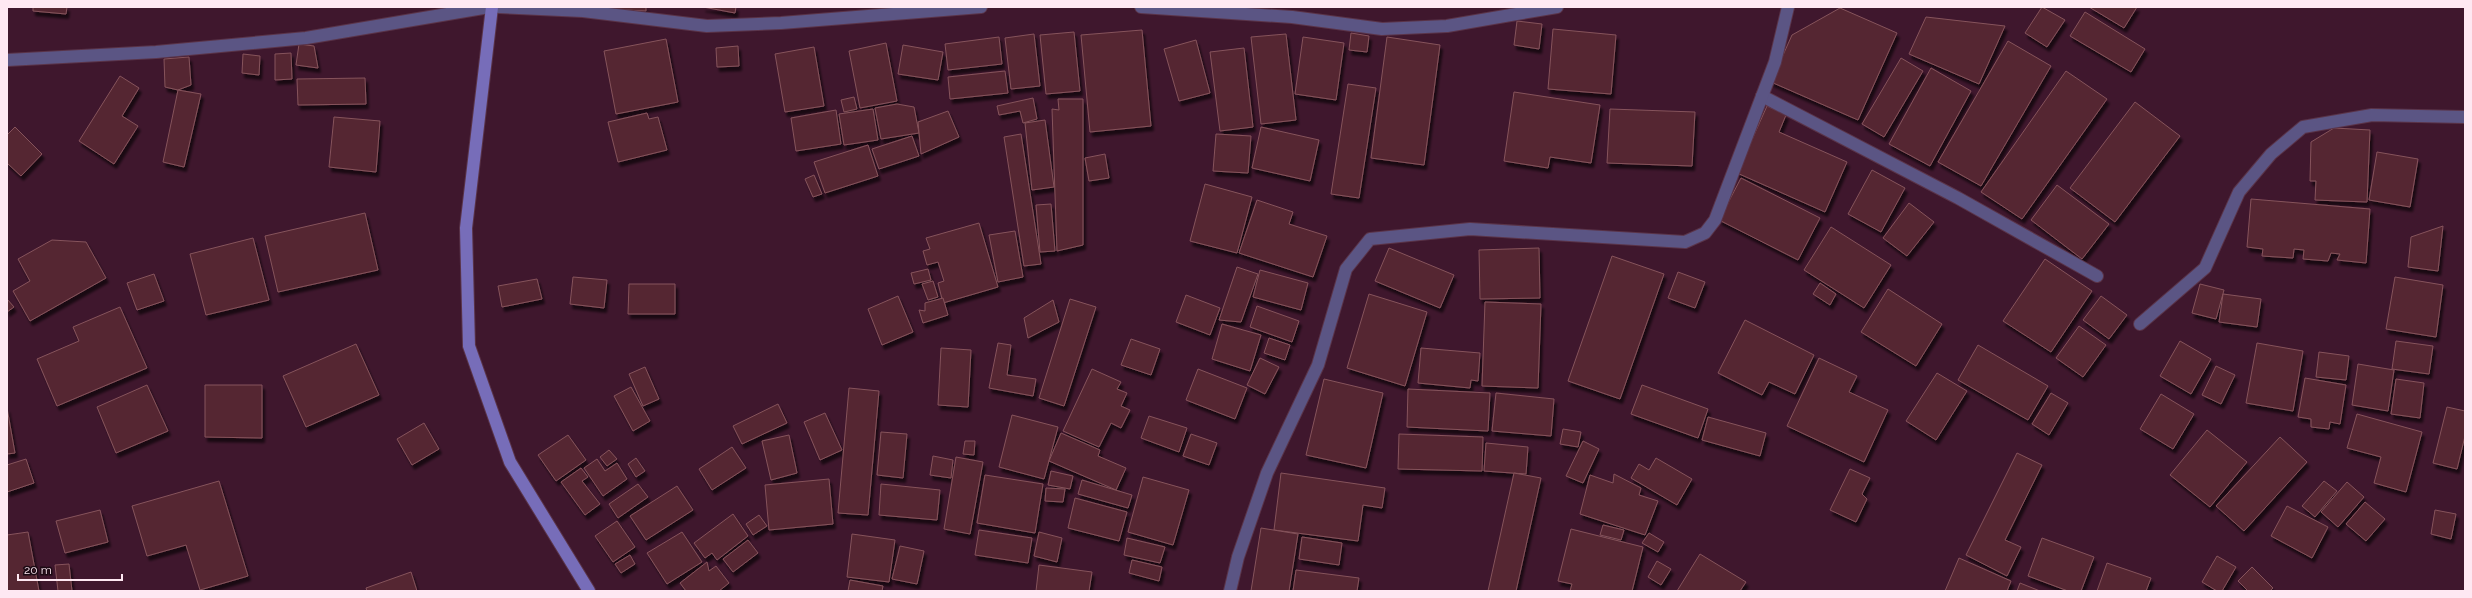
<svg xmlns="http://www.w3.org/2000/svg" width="2472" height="598" viewBox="0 0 2472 598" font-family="Raleway,sans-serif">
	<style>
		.building { fill: #542730; stroke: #86535c; filter: url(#shadow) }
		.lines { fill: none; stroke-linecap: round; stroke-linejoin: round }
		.street-casing { stroke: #5a3449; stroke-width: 14 }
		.secondary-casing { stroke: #5a3449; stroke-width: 14 }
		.street { stroke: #5b5584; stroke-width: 12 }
		.secondary { stroke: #776db9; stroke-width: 12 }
	</style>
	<defs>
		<filter id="shadow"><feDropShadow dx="2.5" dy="4.5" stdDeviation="1" flood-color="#0009"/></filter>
	</defs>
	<rect width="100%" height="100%" fill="#3f172d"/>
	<g class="building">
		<path d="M33,7h34l-1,7 -33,-3z"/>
		<path d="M566,7h80v4z"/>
		<path d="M703,7h33l-1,6z"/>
		<path d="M2042,7l23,13 -18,27 -22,-14z"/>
		<path d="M2089,7h48l-13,21z"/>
		<path d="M1840,8l57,25 -39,87 -87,-38 21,-47z"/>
		<path d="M2085,12l60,37 -14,23 -61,-36z"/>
		<path d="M1926,17l79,9 -26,58 -70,-30z"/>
		<path d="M1517,21l25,3 -3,25 -25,-4z"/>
		<path d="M1553,29l63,6 -5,59 -63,-5z"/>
		<path d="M1142,30l9,96 -61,6 -9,-97z"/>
		<path d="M1074,32l6,59 -34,3 -6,-59z"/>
		<path d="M1351,33l18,3 -2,16 -18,-2z"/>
		<path d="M1034,34l6,52 -29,3 -6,-51z"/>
		<path d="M1286,34l10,86 -35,4 -10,-87z"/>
		<path d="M999,37l3,27 -54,6 -3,-26z"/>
		<path d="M1303,37l41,6 -8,57 -41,-6z"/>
		<path d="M1387,37l53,8 -16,120 -53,-7z"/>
		<path d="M666,39l12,63 -62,12 -12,-63z"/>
		<path d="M1196,40l14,53 -31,8 -15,-52z"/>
		<path d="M2008,41l43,25 -70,120 -43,-24z"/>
		<path d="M886,43l11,58 -37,7 -11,-57z"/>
		<path d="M299,44l15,2 4,22 -22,-3z"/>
		<path d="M903,45l40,7 -5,28 -40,-6z"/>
		<path d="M738,46l1,20 -22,1 -1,-19z"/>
		<path d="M814,47l10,59 -39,6 -10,-58z"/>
		<path d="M1244,48l9,79 -33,4 -10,-79z"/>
		<path d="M291,53l1,26 -17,1v-26z"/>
		<path d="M243,54l17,2 -1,19 -17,-2z"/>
		<path d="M189,57l2,28 -13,5 -13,-3 -1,-28z"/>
		<path d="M1901,58l22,13 -39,66 -22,-13z"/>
		<path d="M1931,68l40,23 -41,75 -41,-22z"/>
		<path d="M1005,71l3,22 -58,6 -2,-22z"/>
		<path d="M2066,71l41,28 -85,120 -41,-27z"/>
		<path d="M120,76l19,12 -17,28 16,10 -24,38 -35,-23z"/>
		<path d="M365,78l1,26 -68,1 -1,-26z"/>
		<path d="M1348,84l28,4 -17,110 -28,-4z"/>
		<path d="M178,90l23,4 -17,73 -21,-5z"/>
		<path d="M1514,92l86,13 -9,58 -41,-6 -2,11 -44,-7z"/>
		<path d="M854,97l3,12 -13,3 -3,-12z"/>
		<path d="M1033,98l4,21 -14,4 -3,-12 -21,4 -2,-9z"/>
		<path d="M1058,99h25v146l-26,6 -5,-142 7,1z"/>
		<path d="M2135,102l45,34 -65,86 -45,-34z"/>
		<path d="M897,104l17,3 5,26 -38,6 -6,-31z"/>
		<path d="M1767,106l19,9 -7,17 68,30 -22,50 -88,-39z"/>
		<path d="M873,109l5,31 -34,5 -5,-31z"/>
		<path d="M1610,109l85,3 -3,54 -85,-3z"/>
		<path d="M836,110l5,34 -45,7 -5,-33z"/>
		<path d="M948,111l11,26 -38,17 -3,-32z"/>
		<path d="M647,113l2,6 9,-2 9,33 -49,12 -10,-40z"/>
		<path d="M334,117l46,4 -4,51 -47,-5z"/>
		<path d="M1045,120l9,67 -22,3 -7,-67z"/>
		<path d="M15,127l27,27 -21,22 -14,-13v-28z"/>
		<path d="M1261,127l58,13 -9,41 -58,-13z"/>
		<path d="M2334,128l36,2 -3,72 -52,-2 1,-19h-6l1,-39z"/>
		<path d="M1021,134l20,130 -17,2 -20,-129z"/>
		<path d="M1216,134l35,2 -3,37 -35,-2z"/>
		<path d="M912,136l7,20 -40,13 -7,-20z"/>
		<path d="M868,145l10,31 -53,17 -11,-31z"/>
		<path d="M2377,152l41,7 -8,48 -41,-7z"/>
		<path d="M1105,154l4,24 -20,3 -4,-23z"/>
		<path d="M1872,170l33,18 -24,44 -33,-18z"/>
		<path d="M814,175l8,19 -9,3 -8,-18z"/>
		<path d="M1741,178l79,40 -22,42 -79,-40z"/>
		<path d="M1205,184l47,13 -15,56 -47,-12z"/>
		<path d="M2057,185l52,39 -27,35 -51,-39z"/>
		<path d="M2251,199l119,10 -4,54 -29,-3 3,-6 -9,-1 -3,8 -25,-2 1,-9 -10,-1 -1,9 -31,-2 1,-7 -16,-2z"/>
		<path d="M1257,200l36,12 -4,12 38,12 -14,41 -74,-24z"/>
		<path d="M1909,203l25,19 -27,34 -24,-18z"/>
		<path d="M1051,204l4,47 -15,1 -4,-47z"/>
		<path d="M365,213l13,57 -100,22 -13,-56z"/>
		<path d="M979,223l19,64 -55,16 -5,-20 6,-2 -6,-19 -11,3 -4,-14 7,-2 -4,-11z"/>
		<path d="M2443,226l-5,45 -30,-4 3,-30z"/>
		<path d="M1831,227l60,38 -27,43 -60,-38z"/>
		<path d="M1015,231l8,46 -25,5 -9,-47z"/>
		<path d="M253,238l16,62 -63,15 -16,-61z"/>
		<path d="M52,240l34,2 20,36 -76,43 -17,-30 17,-10 -12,-22z"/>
		<path d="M1389,248l65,27 -14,33 -65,-27z"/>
		<path d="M1539,248l1,50 -60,1 -1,-49z"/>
		<path d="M1612,256l52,18 -44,125 -52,-18z"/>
		<path d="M2045,259l47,32 -41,61 -48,-31z"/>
		<path d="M1237,267l21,7 -17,48 -22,-2z"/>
		<path d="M928,269l3,11 -17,4 -3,-11z"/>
		<path d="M1260,270l48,13 -7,27 -48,-13z"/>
		<path d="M1678,272l27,10 -10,26 -27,-10z"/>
		<path d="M154,274l10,27 -27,9 -10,-27z"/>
		<path d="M573,277l34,3 -3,28 -34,-4z"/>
		<path d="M2395,277l48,8 -7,52 -50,-8z"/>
		<path d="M537,279l5,20 -40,8 -4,-21z"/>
		<path d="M933,281l5,16 -10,3 -6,-16z"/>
		<path d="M1820,283l16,11 -6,11 -17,-11z"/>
		<path d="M629,284h46v30h-47z"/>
		<path d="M2200,284l24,6 -8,29 -24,-6z"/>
		<path d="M1888,289l54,35 -26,42 -55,-34z"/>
		<path d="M1369,294l58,18 -22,74 -58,-18z"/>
		<path d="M2223,294l38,5 -4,28 -38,-5z"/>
		<path d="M1186,295l34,13 -10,27 -34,-13z"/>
		<path d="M898,296l15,36 -31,13 -14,-36z"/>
		<path d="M2101,296l26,19 -18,24 -26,-19z"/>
		<path d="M943,298l5,17 -25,8 -4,-13 6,1v-8z"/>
		<path d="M7,299l7,8 -7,5z"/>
		<path d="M1070,299l26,8 -32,99 -25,-8z"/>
		<path d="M1053,300l6,22 -31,16 -4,-20z"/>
		<path d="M1485,302l56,2 -3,84 -56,-2z"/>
		<path d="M1257,306l42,15 -7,21 -42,-15z"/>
		<path d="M120,307l27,61 -90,38 -20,-47 42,-18 -6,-14z"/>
		<path d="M1745,320l69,35 -19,39 -26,-12 -7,13 -44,-22z"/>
		<path d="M1222,324l39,11 -11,36 -38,-12z"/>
		<path d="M2079,326l27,19 -23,32 -27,-19z"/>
		<path d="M1269,338l21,7 -5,15 -21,-7z"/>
		<path d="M1131,339l29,10 -9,26 -30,-10z"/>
		<path d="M2180,341l31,18 -20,35 -31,-18z"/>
		<path d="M2396,341l37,5 -4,28 -37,-5z"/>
		<path d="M998,343l13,2 -4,30 29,4 -3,17 -44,-8z"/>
		<path d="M2257,343l46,8 -10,60 -47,-8z"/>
		<path d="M356,344l23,51 -73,32 -23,-51z"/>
		<path d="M1978,345l70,41 -20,34 -70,-40z"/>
		<path d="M941,348l30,2 -3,57 -30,-2z"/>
		<path d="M1421,348l59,5 -2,28 -7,-1 -1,8 -52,-5z"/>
		<path d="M2319,352l30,4 -3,24 -30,-3z"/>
		<path d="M1260,358l19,9 -14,27 -18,-9z"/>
		<path d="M1819,358l38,18 -8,16 39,18 -24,52 -77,-36z"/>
		<path d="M2358,364l36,6 -6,41 -36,-6z"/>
		<path d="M2216,366l19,9 -14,29 -19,-9z"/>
		<path d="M645,367l14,32 -16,7 -14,-32z"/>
		<path d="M1092,369l29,13 -4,7 10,4 -6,13 9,4 -9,18 -10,-5 -12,24 -36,-16z"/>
		<path d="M1198,369l49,19 -12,31 -49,-19z"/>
		<path d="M1937,373l30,18 -31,49 -30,-19z"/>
		<path d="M2305,378l41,7 -6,39 -10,-2 -1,7 -18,-2v-8l-13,-2z"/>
		<path d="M1324,379l59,14 -17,75 -60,-13z"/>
		<path d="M2396,379l28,4 -4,35 -29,-4z"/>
		<path d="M147,385l21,46 -52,22 -19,-46z"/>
		<path d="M205,385h57v53l-57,-1z"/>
		<path d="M1642,385l66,24 -10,29 -67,-24z"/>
		<path d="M631,387l19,34 -17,10 -19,-35z"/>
		<path d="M849,388l30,3 -11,124 -30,-2z"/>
		<path d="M1408,389l82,4 -2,38 -81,-4z"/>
		<path d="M1496,393l58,6 -3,37 -59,-5z"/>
		<path d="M2051,393l17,10 -19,32 -17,-11z"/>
		<path d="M2161,394l33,20 -21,35 -33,-20z"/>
		<path d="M778,404l9,19 -45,21 -9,-18z"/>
		<path d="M2447,407l18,4v25l-8,33 -24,-6z"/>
		<path d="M7,408l8,45 -8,1z"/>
		<path d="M825,413l17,37 -22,10 -16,-38z"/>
		<path d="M2357,414l65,18 -16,60 -32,-9 7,-26 -34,-9z"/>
		<path d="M1012,415l46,12 -14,52 -45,-12z"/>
		<path d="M1149,416l38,12 -8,24 -38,-14z"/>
		<path d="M1708,417l58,16 -6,23 -58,-16z"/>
		<path d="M424,423l15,26 -27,16 -15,-26z"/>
		<path d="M1563,429l18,3 -3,15 -18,-3z"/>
		<path d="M2207,430l40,32 -37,45 -40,-32z"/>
		<path d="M881,432l26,2 -4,44 -26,-3z"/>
		<path d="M1061,433l39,17 -2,6 28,12 -10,22 -67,-29z"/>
		<path d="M1191,434l26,9 -8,22 -26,-9z"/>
		<path d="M1399,434l84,3 -1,34 -84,-2z"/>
		<path d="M568,435l18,25 -30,21 -18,-26z"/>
		<path d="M789,435l8,38 -26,7 -9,-39z"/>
		<path d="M2280,437l27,25 -63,69 -28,-25z"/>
		<path d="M965,441h10l-1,14 -11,-1z"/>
		<path d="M1583,441l16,8 -16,34 -17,-7z"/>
		<path d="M1486,443l42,4 -2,27 -42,-3z"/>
		<path d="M732,447l14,21 -34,22 -13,-21z"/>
		<path d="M609,450l8,9 -10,7 -7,-9z"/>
		<path d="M2017,453l25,12 -37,75 16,7 -14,29 -41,-21z"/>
		<path d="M933,456l20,4 -2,18 -21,-3z"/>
		<path d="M956,457l27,5 -13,72 -26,-5z"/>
		<path d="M636,458l9,13 -9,6 -8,-13z"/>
		<path d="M1656,458l36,21 -15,26 -46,-27 8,-14 10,6z"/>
		<path d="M26,459l8,24 -27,9v-27z"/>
		<path d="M597,459l8,12 12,-8 10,16 -24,17 -19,-28z"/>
		<path d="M581,468l7,9 -6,4 18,23 -15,11 -24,-33z"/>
		<path d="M1850,469l20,9 -8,16 5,5 -11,23 -26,-12z"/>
		<path d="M1051,471l22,5 -3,13 -22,-4z"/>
		<path d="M1281,473l104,15 -3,20 -19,-3 -5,36 -84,-11z"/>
		<path d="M1514,473l27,5 -25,113h-28z"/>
		<path d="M1614,474l27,14 -2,7 19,6 -13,34 -65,-21 10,-39 23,8z"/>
		<path d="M985,475l58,9 -8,49 -58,-10z"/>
		<path d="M1143,477l46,13 -16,55 -45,-13z"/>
		<path d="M829,479l4,45 -64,6 -4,-45z"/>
		<path d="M1082,480l50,15 -4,13 -50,-14z"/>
		<path d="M219,481l29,95 -48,14 -14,-45 -39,11 -15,-50z"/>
		<path d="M2324,481l13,10 -22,26 -13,-11z"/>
		<path d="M2347,482l17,15 -26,30 -17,-15z"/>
		<path d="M638,484l10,13 -30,21 -9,-14z"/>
		<path d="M881,484l59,6 -3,30 -58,-5z"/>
		<path d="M677,486l16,24 -47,30 -16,-24z"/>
		<path d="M1046,488l19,1 -2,13 -18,-1z"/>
		<path d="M1075,498l52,14 -8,29 -51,-13z"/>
		<path d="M2365,502l20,17 -19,22 -20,-17z"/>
		<path d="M2287,506l41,21 -16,31 -41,-22z"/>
		<path d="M100,510l8,32 -43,11 -9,-32z"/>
		<path d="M2435,510l21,4 -5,25 -20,-5z"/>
		<path d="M733,514l15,22 -31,24 -5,-7 -7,5 -11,-15z"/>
		<path d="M759,515l8,11 -14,9 -7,-11z"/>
		<path d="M617,521l18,26 -22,15 -18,-26z"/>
		<path d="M1603,525l21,5 -3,10 -21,-5z"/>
		<path d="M1261,528l37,6 -9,57h-38z"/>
		<path d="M1571,529l72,18 -11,44h-62l2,-7 -14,-3z"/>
		<path d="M979,530l53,8 -4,25 -53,-8z"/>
		<path d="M28,532l11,59h-32v-56z"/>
		<path d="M682,532l20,30 -35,22 -20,-31z"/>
		<path d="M1039,532l23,6 -5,24 -23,-6z"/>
		<path d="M1649,533l15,9 -6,10 -16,-9z"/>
		<path d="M852,534l43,6 -6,42 -42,-5z"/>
		<path d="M1302,537l40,6 -3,22 -40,-6z"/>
		<path d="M1127,538l38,9 -5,16 -36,-8z"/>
		<path d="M2042,538l52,19 -13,34h-13l-40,-15z"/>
		<path d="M748,540l10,13 -25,19 -10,-13z"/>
		<path d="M900,546l24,5 -7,33 -25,-5z"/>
		<path d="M1700,554l46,28 -6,9h-63z"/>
		<path d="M630,555l5,9 -14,9 -6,-9z"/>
		<path d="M2217,556l19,11 -14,24h-5l-15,-9z"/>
		<path d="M1959,558l52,23 -4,10h-62z"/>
		<path d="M1132,560l30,7 -3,14 -30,-8z"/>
		<path d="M1657,561l14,8 -10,16 -13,-8z"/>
		<path d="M707,562l2,9 7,-5 13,17 -10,8h-33l-6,-8z"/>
		<path d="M2107,563l44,15 -5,13h-49z"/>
		<path d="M69,564l3,27h-14l-3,-26z"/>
		<path d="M1039,565l53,7 -3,19h-53z"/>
		<path d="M2252,567l21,21 -3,3h-22l-10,-10z"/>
		<path d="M1296,570l63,8 -2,13h-64z"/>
		<path d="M411,572l6,19h-50l-1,-3z"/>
		<path d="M850,580l33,6 -1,5h-34z"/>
		<path d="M2020,583l20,8h-23z"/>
	</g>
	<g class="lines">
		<g class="street-casing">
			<g id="street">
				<path d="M499,7l84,4 124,15 74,-3 200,-16"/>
				<path d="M1141,7l151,10 90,12 65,-3 110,-19"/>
				<path d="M7,60l149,-8 150,-14 183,-31"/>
				<path d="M1762,96l196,102 139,78"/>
				<path d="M2140,324l65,-56 34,-76 32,-38 32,-27 69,-12 93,2"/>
				<path d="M1230,591l8,-34 29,-84 51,-108 28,-96 24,-30 100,-10 215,13 20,-9 10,-13 60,-158 13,-55"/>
			</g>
		</g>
		<g class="secondary-casing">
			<path id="secondary" d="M492,7l-26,221 3,118 41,116 79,129"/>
		</g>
		<use href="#street" class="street"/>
		<use href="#secondary" class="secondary"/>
	</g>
	<rect width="2472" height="598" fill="none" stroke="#fee8f2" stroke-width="16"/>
	<path d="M18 574v6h104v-6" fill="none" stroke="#fee8f2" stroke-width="2"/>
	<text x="24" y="574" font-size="12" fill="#fee8f2" stroke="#1b0a13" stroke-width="3" paint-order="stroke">20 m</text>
</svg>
